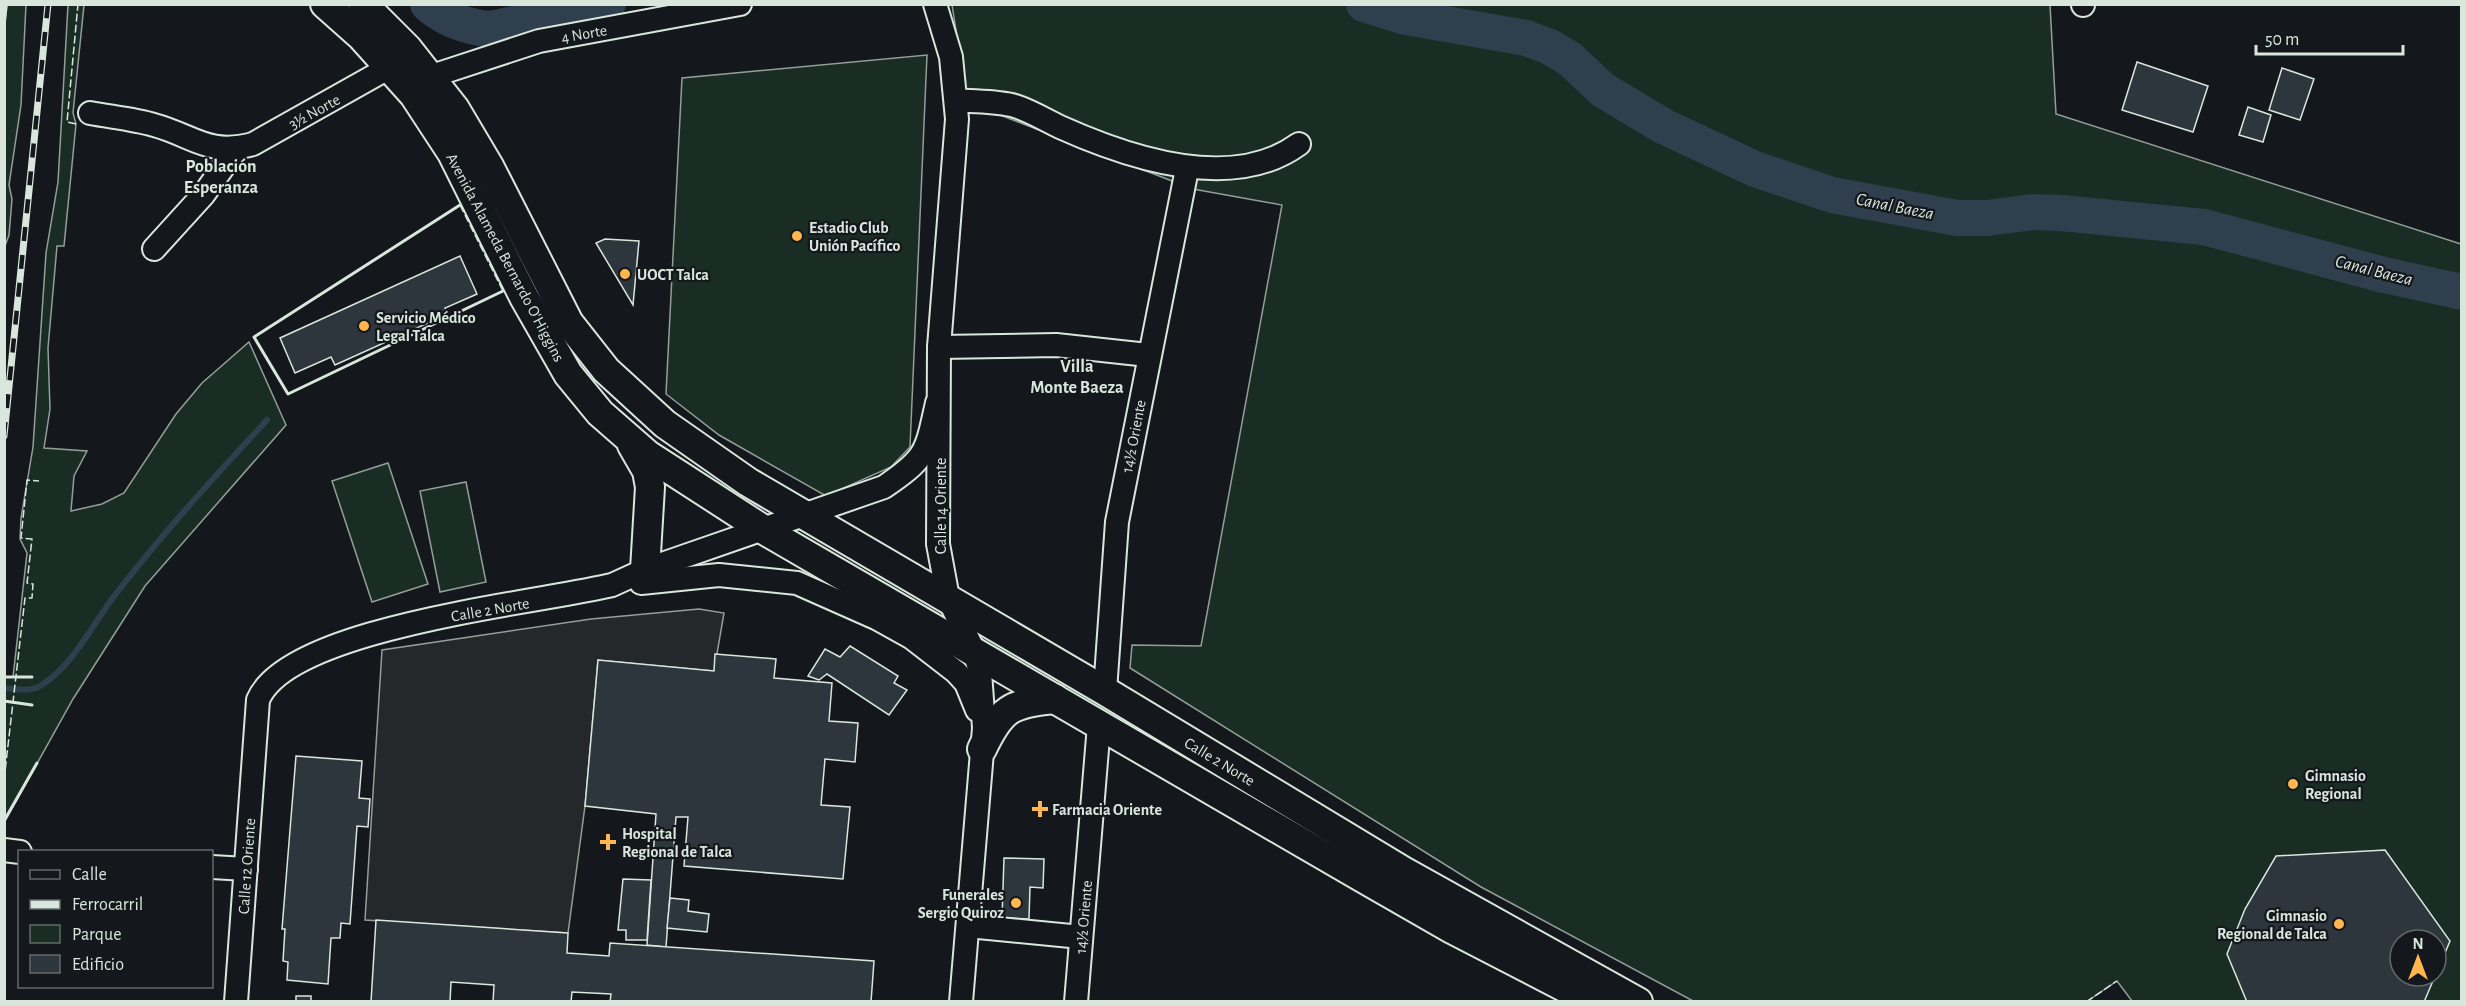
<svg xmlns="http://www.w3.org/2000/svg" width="2466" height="1006" viewBox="0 0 2466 1006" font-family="'Alegreya Sans',sans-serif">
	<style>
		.green { fill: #1a2d24; stroke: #939e99; stroke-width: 1.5; fill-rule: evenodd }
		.parking { fill: #24282b; stroke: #939e99; stroke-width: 1.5 }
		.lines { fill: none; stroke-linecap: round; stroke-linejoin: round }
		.stream { stroke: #2f3f4d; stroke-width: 6 }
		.river { stroke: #2f3f4d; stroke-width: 36 }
		.building { fill: #2c363c; stroke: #d8e6dc; stroke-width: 1.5 }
		.minor-casing { stroke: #d8e6dc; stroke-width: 26 }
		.major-casing { stroke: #d8e6dc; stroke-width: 32 }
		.minor { stroke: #14181c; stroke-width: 22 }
		.major { stroke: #14181c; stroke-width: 28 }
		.rail-casing { stroke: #d8e6dc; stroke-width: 7 }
		.rail { stroke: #14181c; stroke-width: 4.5; stroke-dasharray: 14; stroke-linecap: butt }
		.fence { stroke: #d8e6dc; stroke-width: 1.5; stroke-dasharray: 8 3; stroke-linecap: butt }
		.wall { stroke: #d8e6dc; stroke-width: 3 }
		.poi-dot { fill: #ffb74d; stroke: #14181c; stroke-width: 2 }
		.labels { text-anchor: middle; stroke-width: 4.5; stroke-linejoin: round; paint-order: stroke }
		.street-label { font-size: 16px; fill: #d8e6dc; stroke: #14181c }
		.poi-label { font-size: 16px; font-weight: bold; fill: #d8e6dc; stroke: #14181c; text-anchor: start }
		.neighbourhood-label { font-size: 18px; font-weight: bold; fill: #d8e6dc; stroke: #14181c }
		.water-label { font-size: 18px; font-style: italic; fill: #d8e6dc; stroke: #14181c }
	</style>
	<rect width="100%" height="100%" fill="#14181c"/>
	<g class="green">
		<path d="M7,5h19l-5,100 -12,80 3,14 -3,36 -4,11 -1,-213z"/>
		<path d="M68,5h16l-11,108 3,11 -12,122h-7l-9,102 2,61 -6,39 43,3 -13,25 -3,35 31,-7 22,-11 52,-79 26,-31 47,-41 37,83 -141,161 -72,113 -68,122v-144h8l14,-124 -7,-14 1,-21 12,-71 13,-194 12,-71z"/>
		<path d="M952,5h1098l6,109 405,130v757h-329l-15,-20 -31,21 -393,-1 -212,-114 -351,-219 2,-23 69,1 81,-441 -89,-16 -193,-74 -31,-4zM2400,940h36v36h-36z"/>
		<path d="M927,55l-17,392 -19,20 -65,29 -107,-61 -53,-41 16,-316z"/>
		<path d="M388,463l40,121 -56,18 -40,-121z"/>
		<path d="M466,482l20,100 -46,10 -20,-101z"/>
	</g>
	<path class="parking" d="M699,609l25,4 -10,58 -116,-11 -13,146 -17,127 -203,-13 17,-270 209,-31z"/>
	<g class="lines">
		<path class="stream" d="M4,688c12,1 26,4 36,-2 33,-20 52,-61 75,-91 47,-61 100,-119 152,-175"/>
		<g class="river">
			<path d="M428,4c18,16 38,23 62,25l118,-25"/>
			<path d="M1364,4l42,13 120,21 24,9 20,12 33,31 60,36 92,43 77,26 125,23h30l45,-6 29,1 143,14 180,48 78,17"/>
		</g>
	</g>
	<g class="building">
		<path d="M4,4h3l-3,29z"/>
		<path d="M2137,62l71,24 -15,46 -71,-22z"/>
		<path d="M2282,68l32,11 -14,41 -31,-10z"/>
		<path d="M2248,107l23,8 -8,27 -24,-7z"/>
		<path d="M605,239l34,2 -6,64 -37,-62z"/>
		<path d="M460,256l17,38 -32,14 3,6 -113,51 -4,-8 -36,16 -15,-35z"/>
		<path d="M850,646l48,30 -4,7 13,7 -18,25 -62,-41 -8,6 -11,-4 17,-27 15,8z"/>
		<path d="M715,654l61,5 -2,19 58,5 -3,38 29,2 -3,39 -30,-3 -4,46 29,2 -7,72 -159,-13 4,-49h-12l-10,130 -19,-2 9,-131 -71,-8 13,-146 116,11z"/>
		<path d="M296,756l66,5 -3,37 11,1 -2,28 -11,-1 -7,98 -9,-1 -1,15h-9l-3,46 -41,-4 1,-18 -5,-1 2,-32h-3z"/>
		<path d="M2385,850l65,91 -14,33v-34h-36v36h35l-11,26h-177l-20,-48 18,-45 31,-53z"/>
		<path d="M1004,858l40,1 -1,29 -13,-1 -1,32 -27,-1z"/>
		<path d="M623,879l28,1 -4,60h-21v-10h-8z"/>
		<path d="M670,898l19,2 -1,11 21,3 -2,18 -40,-4z"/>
		<path d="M376,920l192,13 -1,20 42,3 1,-13 264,18 -3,41h-261l1,-8 -39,-2 -1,10h-78l1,-17 -43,-3 -1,20h-79z"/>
		<rect x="296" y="996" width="15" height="6"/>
	</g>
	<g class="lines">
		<g class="minor-casing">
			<g id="minor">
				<path d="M935,4l16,53 6,62 -18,228 -1,197 10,54 26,53 6,21 4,56 -23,274"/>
				<path d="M2083,5v-1"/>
				<path d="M432,76l107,-35 201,-37"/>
				<path d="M956,100c19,2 41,1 59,6 16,5 30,14 45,21 69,31 172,66 239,17"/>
				<path d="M90,113c21,4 44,6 64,12 40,11 54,31 99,19l137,-77"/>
				<path d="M154,249l50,-55 32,-45"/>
				<path d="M939,347l117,-2 92,10"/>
				<path d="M641,583l78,-8 78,8 79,35 36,20 44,34 10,11 11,27"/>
				<path d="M1105,691l12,-169 70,-353"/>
				<path d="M4,850l16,2"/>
				<path d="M212,867l34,2"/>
				<path d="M968,926l113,11"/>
				<path d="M236,1002l22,-302c30,-73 280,-97 354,-115l33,-15 239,-83c43,-29 42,-35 53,-84"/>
				<path d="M1076,1002l23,-277"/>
			</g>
		</g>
		<g class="major-casing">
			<g id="major">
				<path d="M325,4l36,32 53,59 38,58 72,144 44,77 32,39 48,42 116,75 604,351 84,48 141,73"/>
				<path d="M363,4l44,44 48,61 35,59 79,155 37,47 59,54 83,58 357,209 298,180 235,131"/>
				<path d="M632,445l15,26 3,16 -5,83"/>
				<path d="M982,749c19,-40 28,-46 73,-50"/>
			</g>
		</g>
		<use href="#minor" class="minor"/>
		<use href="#major" class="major"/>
		<g class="rail-casing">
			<path id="rail" d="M4,436l44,-432"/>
		</g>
		<use href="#rail" class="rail"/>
		<g class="fence">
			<path d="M76,124l-9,-2 11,-118"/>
			<path d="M460,205l43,86"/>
			<path d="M4,780l21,-182h7l1,-14 -6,-1 5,-44 -11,-1 6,-58 12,1"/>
			<path d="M2086,1002l31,-21"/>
		</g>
		<g class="wall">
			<path d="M460,205l-206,132 34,57 215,-103"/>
			<path d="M4,677h28"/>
			<path d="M4,701l28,4"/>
			<path d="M4,821l33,-58"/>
		</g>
	</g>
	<g class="poi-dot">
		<circle cx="797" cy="236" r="6"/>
		<circle cx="625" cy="274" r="6"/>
		<circle cx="364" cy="326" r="6"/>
		<circle cx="2293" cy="784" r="6"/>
		<path d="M1037 800h6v6h6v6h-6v6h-6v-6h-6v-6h6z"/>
		<path d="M605 833h6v6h6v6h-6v6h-6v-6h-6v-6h6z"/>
		<circle cx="1016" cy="903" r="6"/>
		<circle cx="2339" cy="924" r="6"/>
	</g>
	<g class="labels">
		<g class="street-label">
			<text transform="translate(584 33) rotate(-10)" y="6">4 Norte</text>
			<text transform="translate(314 111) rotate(-29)" y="6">3½ Norte</text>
			<text transform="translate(506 257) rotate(62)" y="6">Avenida Alameda Bernardo O'Higgins</text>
			<text transform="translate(1133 436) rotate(-79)" y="6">14½ Oriente</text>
			<text transform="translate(940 506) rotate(-90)" y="6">Calle 14 Oriente</text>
			<text transform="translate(490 609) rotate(-10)" y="6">Calle 2 Norte</text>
			<text transform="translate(1220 761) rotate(31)" y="6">Calle 2 Norte</text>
			<text transform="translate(246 866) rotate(-86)" y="6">Calle 12 Oriente</text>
			<text transform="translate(1083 917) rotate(-85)" y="6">14½ Oriente</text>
		</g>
		<g class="poi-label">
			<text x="809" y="233">Estadio Club<tspan x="809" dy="18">Unión Pacífico</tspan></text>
			<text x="637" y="280">UOCT Talca</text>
			<text x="376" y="323">Servicio Médico<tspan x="376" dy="18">Legal Talca</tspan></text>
			<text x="2305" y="781">Gimnasio<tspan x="2305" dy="18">Regional</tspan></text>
			<text x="1052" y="815">Farmacia Oriente</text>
			<text x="622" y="839">Hospital<tspan x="622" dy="18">Regional de Talca</tspan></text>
			<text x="1004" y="900" text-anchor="end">Funerales<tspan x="1004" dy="18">Sergio Quiroz</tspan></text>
			<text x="2327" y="921" text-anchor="end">Gimnasio<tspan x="2327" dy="18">Regional de Talca</tspan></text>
		</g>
		<g class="neighbourhood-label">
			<text x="221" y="172">Población<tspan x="221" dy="21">Esperanza</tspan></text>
			<text x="1077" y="372">Villa<tspan x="1077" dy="21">Monte Baeza</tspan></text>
		</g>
		<g class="water-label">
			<text transform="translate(1895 206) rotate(11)" y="6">Canal Baeza</text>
			<text transform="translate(2374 270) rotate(14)" y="6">Canal Baeza</text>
		</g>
	</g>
	<rect width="2466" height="1006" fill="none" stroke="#d8e6dc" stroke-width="12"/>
	<rect x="18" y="850" width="195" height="138" fill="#14181c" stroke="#626a69" stroke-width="1.5"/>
	<rect x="30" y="870" width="30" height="9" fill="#14181c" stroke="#626a69" stroke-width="1.5"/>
	<text x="72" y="880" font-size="18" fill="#d8e6dc">Calle</text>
	<rect x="30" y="900" width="30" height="9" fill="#d8e6dc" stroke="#626a69" stroke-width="1.5"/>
	<text x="72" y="910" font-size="18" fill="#d8e6dc">Ferrocarril</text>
	<rect x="30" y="925" width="30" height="18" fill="#1a2d24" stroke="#626a69" stroke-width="1.5"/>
	<text x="72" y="940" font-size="18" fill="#d8e6dc">Parque</text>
	<rect x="30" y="955" width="30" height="18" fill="#2c363c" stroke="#626a69" stroke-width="1.5"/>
	<text x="72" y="970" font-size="18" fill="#d8e6dc">Edificio</text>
	<g transform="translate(2418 958)"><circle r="28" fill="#14181c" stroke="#626a69" stroke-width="1.5"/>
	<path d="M0-4.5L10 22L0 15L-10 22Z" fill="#ffb74d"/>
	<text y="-9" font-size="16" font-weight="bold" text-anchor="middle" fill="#d8e6dc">N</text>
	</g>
	<path d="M2256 45v9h147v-9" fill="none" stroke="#d8e6dc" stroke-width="3"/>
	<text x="2265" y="45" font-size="18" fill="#d8e6dc" stroke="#14181c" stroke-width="4.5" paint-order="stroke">50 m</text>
</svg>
